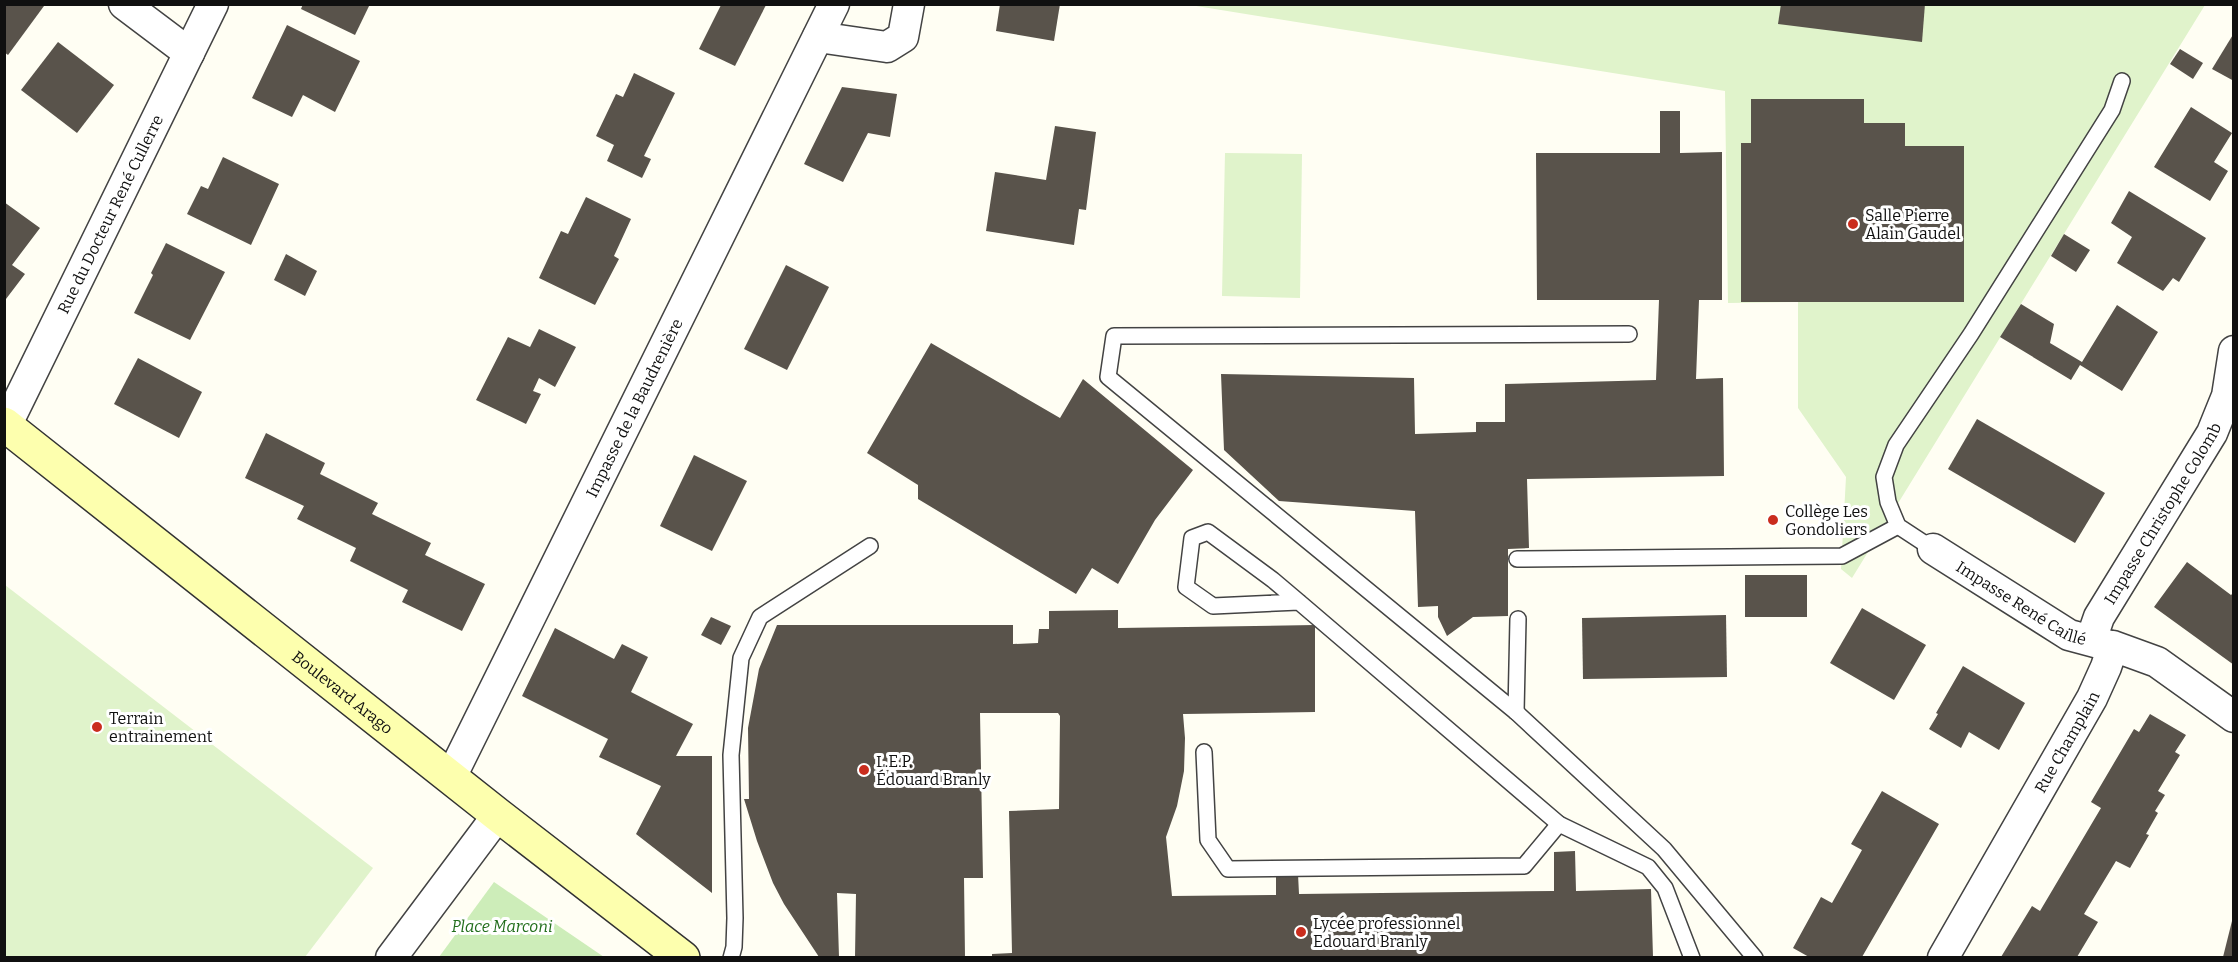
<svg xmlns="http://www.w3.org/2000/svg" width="2238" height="962" viewBox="0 0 2238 962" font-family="Bitter,serif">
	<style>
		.green { fill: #cdedb9 }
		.pitch { fill: #e0f3cb }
		.building { fill: #59534b }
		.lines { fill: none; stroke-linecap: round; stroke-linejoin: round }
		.service-casing { stroke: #434343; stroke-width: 18 }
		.minor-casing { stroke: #434343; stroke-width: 33 }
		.secondary-casing { stroke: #323232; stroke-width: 36 }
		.service { stroke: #fff; stroke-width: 15 }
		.minor { stroke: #fff; stroke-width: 30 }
		.secondary { stroke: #fdffae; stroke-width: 33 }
		.poi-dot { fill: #ca2d1e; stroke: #fff; stroke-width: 2 }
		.labels { text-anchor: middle; stroke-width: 6; stroke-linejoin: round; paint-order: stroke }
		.street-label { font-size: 16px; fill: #101010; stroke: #fff }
		.poi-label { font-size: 16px; fill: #101010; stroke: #fff; text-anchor: start }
		.park-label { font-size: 16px; font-style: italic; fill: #216d1b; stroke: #fff }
	</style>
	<rect width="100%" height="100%" fill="#fffef3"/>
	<path class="green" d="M494,882l110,75h-165z"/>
	<g class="pitch">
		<path d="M1190,5h1015l-353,573 -11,-9 5,-92 -48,-69v-106l-70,1 -3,-212z"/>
		<path d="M1225,153l77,1 -2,144 -78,-2z"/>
		<path d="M5,585l368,283 -68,89h-300z"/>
	</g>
	<g class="building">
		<path d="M4,4l40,2 -36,49 -4,-3z"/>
		<path d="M303,4h67l-15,31 -54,-26z"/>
		<path d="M1000,4h60l-6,37 -58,-10z"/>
		<path d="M1781,4h144l-3,38 -144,-18z"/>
		<path d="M721,5h45l-31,61 -36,-17z"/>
		<path d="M287,25l73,36 -25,51 -32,-17 -11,22 -40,-19z"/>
		<path d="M2234,33v48l-22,-12z"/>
		<path d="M58,42l56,43 -37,48 -56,-43z"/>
		<path d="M2180,49l23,14 -10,16 -23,-15z"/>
		<path d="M634,73l41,20 -31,63 7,3 -9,19 -35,-17 7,-16 -18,-9 20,-42 7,3z"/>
		<path d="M842,87l55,7 -7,43 -22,-4 -25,49 -39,-18z"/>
		<path d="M1751,99h113v24h41v23h59v156h-223v-159h10z"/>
		<path d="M2191,107l41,26 -18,29 14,9 -18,30 -56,-34z"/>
		<path d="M1660,111h20v42l42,-1v148h-23l-3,79 27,-1 1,98 -197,3 2,69 -21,1v67l-35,1 -26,19 -9,-19v-11l-20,1 -3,-96 -136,-10 -55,-51 -3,-76 193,4 1,56 61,-2v-10h29v-38l151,-4 3,-80h-122l-1,-147h124z"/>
		<path d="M1055,126l41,6 -10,78 -7,-1 -5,36 -88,-14 9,-59 51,8z"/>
		<path d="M223,157l56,27 -28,61 -64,-31 14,-28 7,3z"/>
		<path d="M2129,191l77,47 -27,44 -6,-4 -10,13 -46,-28 15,-26 -21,-14z"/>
		<path d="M586,197l45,22 -17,37 5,3 -24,46 -56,-27 22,-47 7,3z"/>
		<path d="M4,202l36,26 -28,37 13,9 -19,25z"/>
		<path d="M2064,234l26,16 -14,22 -25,-16z"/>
		<path d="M166,243l59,29 -35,68 -56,-27 19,-38 -2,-2z"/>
		<path d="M286,254l31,17 -12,25 -31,-16z"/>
		<path d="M786,265l43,22 -42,83 -43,-21z"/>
		<path d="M2021,304l33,20 -4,19 32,19 35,-57 41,27 -36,59 -42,-26 -9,15 -71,-43z"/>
		<path d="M539,329l37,18 -21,40 -16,-9 -6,13 8,3 -15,30 -50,-24 32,-63 22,10z"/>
		<path d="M931,343l129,75 23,-39 110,91 -38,50 -37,64 -26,-16 -16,26 -158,-95v-14l-51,-32z"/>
		<path d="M138,358l64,34 -23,46 -65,-34z"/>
		<path d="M1977,419l128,74 -30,50 -127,-74z"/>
		<path d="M266,433l59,30 -5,11 58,29 -6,11 59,29 -6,12 60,29 -23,47 -60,-29 6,-12 -58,-29 6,-13 -59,-29 7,-13 -59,-28z"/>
		<path d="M694,455l53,26 -35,70 -52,-25z"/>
		<path d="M2187,562l44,33 3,-3v73l-80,-58z"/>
		<rect x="1745" y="575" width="62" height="42"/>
		<path d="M1862,608l64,37 -32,55 -64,-37z"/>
		<path d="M1118,610v18l197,-3v87l-132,2 2,24 -1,33 -7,35 -11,31 6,59 104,-1v-20l22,-1 1,20 255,-3v-39l21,-1 1,40 75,-2 2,68h-661v-3l20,-1 -3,-142 50,-2 1,-93 -2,-3h-78l3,165h-19l1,79h-110l1,-63 -19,-1 2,64h-20l-35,-53 -11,-21 -16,-42 -13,-42h5l-1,-71 11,-59 18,-44h236v19l25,-1 1,-14h10v-18z"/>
		<path d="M1726,615l1,62 -144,2 -1,-61z"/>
		<path d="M711,617l20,9 -10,19 -20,-10z"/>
		<path d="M555,628l59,31 8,-15 26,13 -17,35 62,32 -17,32h36v137l-76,-59 25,-48 -62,-29 9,-18 -86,-43z"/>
		<path d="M1963,666l62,37 -26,47 -30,-18 -8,16 -32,-19 9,-15 -2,-1z"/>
		<path d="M2150,714l36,21 -11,17 5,3 -22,36 7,4 -10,16 3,2 -12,21 3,1 -19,33 -14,-7 -32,53 14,8 -21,35h-76l31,-51 8,5 61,-103 -10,-6 43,-73 5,3z"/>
		<path d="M1882,791l57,33 -77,133h-53l-16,-9 28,-51 11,6 30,-53 -11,-6z"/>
		<path d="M2233,917l1,40h-11z"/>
	</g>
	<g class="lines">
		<g class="service-casing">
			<g id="service">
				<path d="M1629,334l-515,2 -6,41 408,335 148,137 91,109"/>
				<path d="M1933,549l-35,-23 -10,-24 -4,-25 12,-32 75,-111 141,-224 10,-29"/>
				<path d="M1517,559l325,-3 56,-30"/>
				<path d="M1299,602l-86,4 -27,-19 6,-49 16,-6 65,48 26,22 260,222 89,43 17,21 27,70"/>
				<path d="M1516,712l2,-93"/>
				<path d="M1204,752l4,88 20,29 296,-3 35,-42"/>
				<path d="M731,958l3,-11 1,-29 -4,-163 10,-97 19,-41 110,-71"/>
			</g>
		</g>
		<g class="minor-casing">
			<g id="minor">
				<path d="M124,4l65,49"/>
				<path d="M818,37l69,10 16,-10 6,-33"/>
				<path id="s1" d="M6,426l207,-422"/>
				<path id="s2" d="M1933,549l136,86 41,11"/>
				<path id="s3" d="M2091,640l8,-23 113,-184 15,-37 7,-45"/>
				<path id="s4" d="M451,777l383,-773"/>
				<path d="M391,958l107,-143"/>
				<path id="s5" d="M1943,958l149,-260 14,-31 7,-21 44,16 77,55"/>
			</g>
		</g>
		<g class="secondary-casing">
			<g id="secondary">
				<path id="s6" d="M4,424l494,391 185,143"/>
			</g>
		</g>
		<use href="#service" class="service"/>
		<use href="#minor" class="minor"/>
		<use href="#secondary" class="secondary"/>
	</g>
	<g class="poi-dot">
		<circle cx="1853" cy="224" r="6"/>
		<circle cx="1773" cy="520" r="6"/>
		<circle cx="97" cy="727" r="6"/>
		<circle cx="864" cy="770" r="6"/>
		<circle cx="1301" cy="932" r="6"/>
	</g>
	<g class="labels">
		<g class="street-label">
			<text dy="6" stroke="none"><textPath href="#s1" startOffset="236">Rue du Docteur René Cullerre</textPath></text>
			<text dy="6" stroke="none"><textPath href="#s4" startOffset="412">Impasse de la Baudrenière</textPath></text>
			<text dy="6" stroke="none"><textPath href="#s3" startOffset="146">Impasse Christophe Colomb</textPath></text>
			<text dy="6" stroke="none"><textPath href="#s2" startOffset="104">Impasse René Caillé</textPath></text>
			<text dy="6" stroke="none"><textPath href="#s6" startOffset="432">Boulevard Arago</textPath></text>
			<text dy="6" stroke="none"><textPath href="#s5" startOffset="249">Rue Champlain</textPath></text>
		</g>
		<g class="poi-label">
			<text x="1865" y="221">Salle Pierre<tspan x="1865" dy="18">Alain Gaudel</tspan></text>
			<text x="1785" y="517">Collège Les<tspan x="1785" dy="18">Gondoliers</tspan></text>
			<text x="109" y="724">Terrain<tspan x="109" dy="18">entrainement</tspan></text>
			<text x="876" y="767">L.E.P.<tspan x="876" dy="18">Édouard Branly</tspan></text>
			<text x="1313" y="929">Lycée professionnel<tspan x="1313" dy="18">Edouard Branly</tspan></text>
		</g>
		<g class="park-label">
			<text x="502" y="932">Place Marconi</text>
		</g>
	</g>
	<rect width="2238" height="962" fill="none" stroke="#101010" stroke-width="12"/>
</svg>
